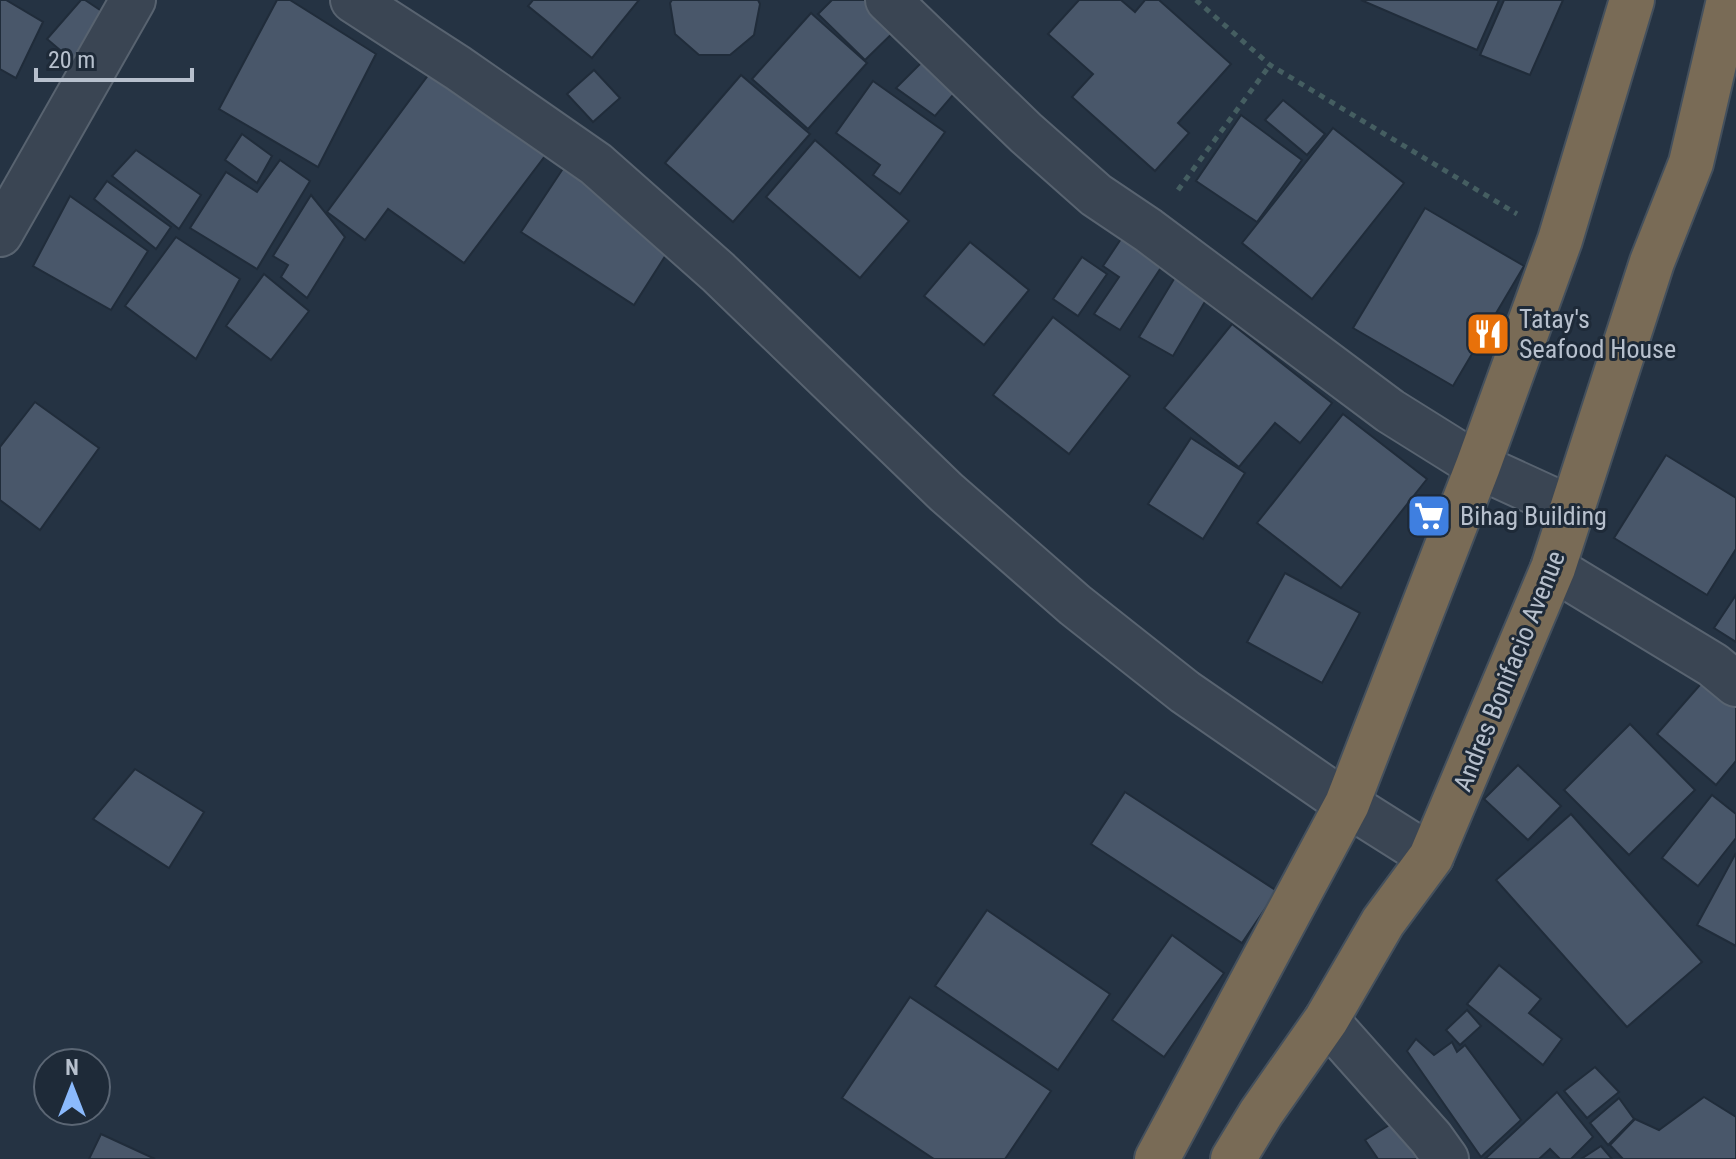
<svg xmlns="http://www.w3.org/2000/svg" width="1736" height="1159" viewBox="0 0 1736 1159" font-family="'Roboto Condensed',sans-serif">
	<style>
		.building { fill: #49576a; stroke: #202c3a; stroke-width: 2 }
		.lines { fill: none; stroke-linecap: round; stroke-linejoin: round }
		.street-casing { stroke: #586370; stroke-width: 48 }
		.highway-casing { stroke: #44505d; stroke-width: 48 }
		.path { stroke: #455e61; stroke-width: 5; stroke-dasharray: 6 6; stroke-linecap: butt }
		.street { stroke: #3a4553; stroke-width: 44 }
		.highway { stroke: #796b56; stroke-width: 44 }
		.labels { text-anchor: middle; stroke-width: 6; stroke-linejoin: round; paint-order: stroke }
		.poi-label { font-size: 26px; fill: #b7c0cd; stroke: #1e2a38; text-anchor: start }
		.street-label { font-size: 26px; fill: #b7c0cd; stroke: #1e2a38 }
	</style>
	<rect width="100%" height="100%" fill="#253343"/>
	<g class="building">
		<path d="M0,0h6l37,22 -27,56 -16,-9z"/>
		<path d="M81,0h4l21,14 -26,53 -33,-28z"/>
		<path d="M277,0h13l86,54 -58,113 -99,-58z"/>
		<path d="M533,0h106l-47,58 -64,-52z"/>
		<path d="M672,0h86l2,4 -6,31 -24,20h-31l-24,-21 -5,-31z"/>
		<path d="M832,0h50l22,22 -39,38 -47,-46z"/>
		<path d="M1079,0h42l14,12 10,-12h14l72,64 -53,59 11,10 -34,38 -83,-74 21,-23 -45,-40z"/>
		<path d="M1361,0h138l-22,50z"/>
		<path d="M1504,0h59l-33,75 -50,-20z"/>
		<path d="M811,13l56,50 -59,66 -56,-50z"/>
		<path d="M922,62l37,26 -24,28 -39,-28z"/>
		<path d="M432,70l116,82 -84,111 -76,-54 -23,31 -38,-28z"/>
		<path d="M594,70l26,28 -27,24 -26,-28z"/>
		<path d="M741,75l69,59 -77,88 -68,-59z"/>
		<path d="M873,81l72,51 -45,62 -27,-19 7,-10 -44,-32z"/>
		<path d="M1283,100l42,34 -18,21 -42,-35z"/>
		<path d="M1241,115l61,45 -45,62 -61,-41z"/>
		<path d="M1333,128l71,55 -92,116 -70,-56z"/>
		<path d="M242,134l30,22 -15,27 -32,-23z"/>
		<path d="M815,140l94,81 -49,57 -94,-81z"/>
		<path d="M136,150l65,45 -22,34 -67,-53z"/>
		<path d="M280,160l30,21 -53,88 -67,-41 36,-56 31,20z"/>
		<path d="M566,164l112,72 -44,69 -113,-73z"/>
		<path d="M107,181l64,46 -15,22 -62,-50z"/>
		<path d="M311,195l34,42 -38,61 -26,-21 7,-12 -15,-9z"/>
		<path d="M70,196l78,55 -37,59 -78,-44z"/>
		<path d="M1425,208l99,58 -71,120 -100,-58z"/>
		<path d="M1123,236l41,27 -44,67 -26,-16 25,-37 -16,-11z"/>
		<path d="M176,237l64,42 -44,80 -71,-53z"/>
		<path d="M970,242l59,48 -45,55 -60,-49z"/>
		<path d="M1082,257l25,17 -29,42 -25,-17z"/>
		<path d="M1180,269l33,19 -40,68 -34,-19z"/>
		<path d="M264,274l45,37 -38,49 -45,-34z"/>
		<path d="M1053,317l77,59 -61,78 -76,-59z"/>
		<path d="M1232,324l100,79 -32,40 -25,-20 -36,44 -75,-59z"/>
		<path d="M35,402l64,46 -59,82 -40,-30v-53z"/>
		<path d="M1343,414l84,65 -86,109 -84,-65z"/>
		<path d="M1191,438l54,35 -42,66 -55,-35z"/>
		<path d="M1666,455l70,43v51l-29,46 -93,-57z"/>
		<path d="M1285,573l75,40 -38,70 -75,-41z"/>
		<path d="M1736,595v47l-22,-14z"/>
		<path d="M1713,670l23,19v72l-20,24 -59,-51z"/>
		<path d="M1630,724l65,66 -66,65 -65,-65z"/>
		<path d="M1518,765l43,41 -33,34 -44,-41z"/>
		<path d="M135,769l69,43 -35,56 -76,-49z"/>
		<path d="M1125,792l152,99 -35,52 -151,-99z"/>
		<path d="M1712,795l24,19v24l-38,48 -36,-28z"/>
		<path d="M1571,814l131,148 -75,65 -131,-147z"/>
		<path d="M1736,853v93l-39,-21z"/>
		<path d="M987,910l123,84 -52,76 -123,-84z"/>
		<path d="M1172,935l52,38 -60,84 -52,-37z"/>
		<path d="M1499,965l42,34 -12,14 33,26 -19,26 -76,-61z"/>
		<path d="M910,997l141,94 -46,68h-71l-92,-61z"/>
		<path d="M1467,1010l14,16 -21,19 -14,-15z"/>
		<path d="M1416,1039l18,16 18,-13 5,10 8,-7 56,75 -40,37 -74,-106z"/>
		<path d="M1595,1067l24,25 -32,26 -23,-27z"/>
		<path d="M1557,1092l36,45 -22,22h-11l-10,-10 -11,10h-54z"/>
		<path d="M1704,1097l32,20v42h-113l-13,-14 25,-26 24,11z"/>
		<path d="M1619,1098l15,21 -26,26 -18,-22z"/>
		<path d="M1404,1116l32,43h-58l-13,-19z"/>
		<path d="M101,1134l54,25h-66z"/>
		<path d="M1601,1146l11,13h-31z"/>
	</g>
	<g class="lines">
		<g class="street-casing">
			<g id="street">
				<path d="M353,0l105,68 138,96 122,108 228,220 129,113 110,87 162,112 84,53"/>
				<path d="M888,0l138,133 70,62 52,35 242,181 88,55 94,43"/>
				<path d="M0,234l133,-234"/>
				<path d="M1553,568l160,97 23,19"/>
				<path d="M1326,1020l105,118 15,21"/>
			</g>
		</g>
		<g class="highway-casing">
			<g id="highway">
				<path d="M1157,1159l190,-355 131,-338 82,-226 72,-240"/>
				<path d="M1233,1159l28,-46 65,-93 57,-98 48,-65 122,-289 99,-306 39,-99 38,-163"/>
			</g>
		</g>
		<g class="path">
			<path d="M1196,0l74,65 247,149"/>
			<path d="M1178,190l92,-125"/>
		</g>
		<use href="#street" class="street"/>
		<use href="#highway" class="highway"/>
	</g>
	<defs>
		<g id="restaurant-square" transform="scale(2.3)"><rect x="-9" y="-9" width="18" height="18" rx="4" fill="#e8710a" stroke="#1e2a38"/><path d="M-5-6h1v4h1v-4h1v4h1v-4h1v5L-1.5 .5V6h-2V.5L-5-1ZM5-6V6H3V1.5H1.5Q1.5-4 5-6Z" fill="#fff"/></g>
		<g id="supermarket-square" transform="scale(2.3)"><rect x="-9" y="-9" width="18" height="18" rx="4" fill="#3f7fe0" stroke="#1e2a38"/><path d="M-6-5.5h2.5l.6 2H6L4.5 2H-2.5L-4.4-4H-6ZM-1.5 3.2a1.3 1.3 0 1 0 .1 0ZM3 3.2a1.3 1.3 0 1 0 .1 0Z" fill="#fff"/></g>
	</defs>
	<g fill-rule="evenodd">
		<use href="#restaurant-square" x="1488" y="334"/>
		<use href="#supermarket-square" x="1429" y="516"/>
	</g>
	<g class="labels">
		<g class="poi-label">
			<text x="1519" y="328">Tatay's<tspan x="1519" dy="30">Seafood House</tspan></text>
			<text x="1460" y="525">Bihag Building</text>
		</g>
		<g class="street-label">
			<text transform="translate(1509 671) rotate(-68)" y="9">Andres Bonifacio Avenue</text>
		</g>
	</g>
	<g transform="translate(72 1087)"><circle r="38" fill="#1e2a38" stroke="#5b6674" stroke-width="2"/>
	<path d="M0-6L14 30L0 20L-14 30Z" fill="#8bbafd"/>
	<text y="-12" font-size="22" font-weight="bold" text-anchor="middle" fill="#b7c0cd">N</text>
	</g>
	<path d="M36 68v12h156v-12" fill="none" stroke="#b7c0cd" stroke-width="4"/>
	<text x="48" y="68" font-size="24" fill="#b7c0cd" stroke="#1e2a38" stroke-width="6" paint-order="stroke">20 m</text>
</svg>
